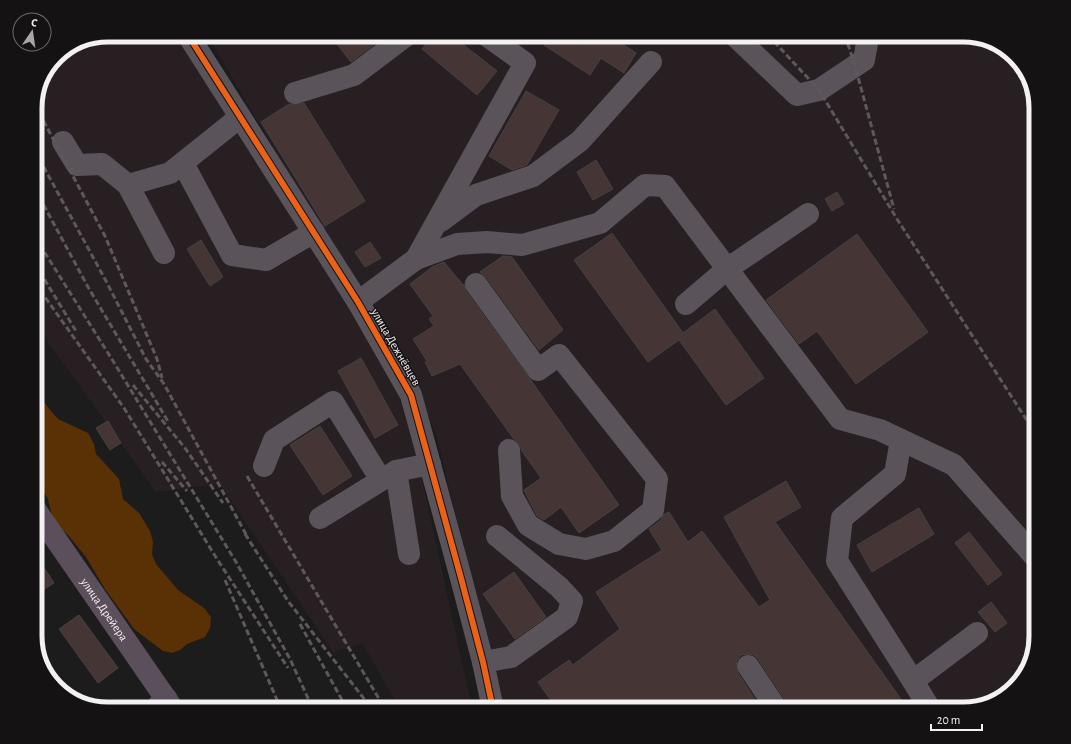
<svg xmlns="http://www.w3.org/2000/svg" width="1071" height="744" viewBox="0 0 1071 744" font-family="'Alegreya Sans',sans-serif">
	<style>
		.built { fill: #281f22 }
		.green { fill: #5a3104 }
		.building { fill: #463535; stroke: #444242 }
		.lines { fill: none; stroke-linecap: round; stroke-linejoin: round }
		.minor { stroke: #5a535a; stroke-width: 22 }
		.major { stroke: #5a4f5a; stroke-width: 22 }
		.rail { stroke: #5e585d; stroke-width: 3; stroke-dasharray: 6 3; stroke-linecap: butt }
		.cycleway-casing { stroke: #151213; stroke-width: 8 }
		.cycleway { stroke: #ea6118; stroke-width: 6 }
		.labels { text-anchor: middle; stroke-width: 3; stroke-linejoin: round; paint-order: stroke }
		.street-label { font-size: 12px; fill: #f4f1f2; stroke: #151213 }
		.rim { fill: none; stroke: #f4f1f2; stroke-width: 5 }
	</style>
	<rect width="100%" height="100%" fill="#1d1c1c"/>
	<g class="built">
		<path d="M108,35h72l224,362 66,302 -26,10h-44l-37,-65 -30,8 -113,-168 -64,8 -121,-168v-221l22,-47 23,-16z"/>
		<path d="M207,35h13l5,7 9,-7h729l41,12 24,29 8,32v528l-12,41 -29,24 -32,8h-461l-65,-272 -17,-40z"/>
	</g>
	<g class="green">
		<path d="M35,380l7,12 2,10 6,8 8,9 30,14 6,11 2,10 23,25 4,20 16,14 11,18 3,11 -1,12 4,10 22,26 26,18 7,9 -1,11 -5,9 -18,7 -7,6 -8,3 -9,-2 -29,-22 -29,-40 -19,-32 -17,-21 -13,-12 -4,-8 -4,-17 -9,-16 -4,-10z"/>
		<path d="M35,636c9,13 14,29 17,44l-7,-8 -10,-31z"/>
	</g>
	<g class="building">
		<path d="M330,35h40l6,8 -25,19z"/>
		<path d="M433,35h18l46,36 -20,24 -55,-46z"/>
		<path d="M550,35h16l18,11 7,-11h7l9,6 3,-5 26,17 -12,20 -23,-15 -11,17 -46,-30z"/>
		<path d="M526,91l33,19 -32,55 -15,5 -23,-14z"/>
		<path d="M304,103l61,98 -40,25 -64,-104 28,-18 4,1z"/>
		<path d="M596,160l17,29 -20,11 -16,-28z"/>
		<path d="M837,192l7,12 -12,7 -7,-12z"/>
		<path d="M612,233l71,100 32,-24 49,69 -38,27 -47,-65 -31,22 -74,-102z"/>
		<path d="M857,234l71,98 -72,52 -39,-53 -18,13 -33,-44z"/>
		<path d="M201,240l22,37 -13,9 -23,-37z"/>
		<path d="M370,242l11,16 -16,9 -10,-15z"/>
		<path d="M503,256l9,1 51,73 -24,20 -53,-73 -6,-5z"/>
		<path d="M444,262l19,23 1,-1 2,7 64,88 89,126 -40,28 -18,-26 -17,13 -7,-4 -13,-26 17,-12 -19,-27 -3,-8 -6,-5 -53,-74 -28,12 -7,-14 2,-1 -14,-22 21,-13 -5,-7 4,-3 -23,-32 22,-17z"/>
		<path d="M361,358l37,67 -23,13 -37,-67z"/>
		<path d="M108,421l13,22 -11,7 -14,-22z"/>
		<path d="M320,426l32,50 -29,19 -33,-50z"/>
		<path d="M786,481l15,26 -26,15 133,187h-117l-33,-50 -4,-4 -6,-1 -7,1 -4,5 -1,7 2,6 23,36h-204l-19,-27 31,-22 4,5 47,-36 -24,-37 66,-42 -13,-21 12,-9 2,-5 6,-3 19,30 14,-11 57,76 11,-7 -46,-83z"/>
		<path d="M919,508l15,26 -62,38 -15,-27z"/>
		<path d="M969,532l33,42 -14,11 -33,-42z"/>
		<path d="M35,554l19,29 -19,12z"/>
		<path d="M514,572l32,45 -31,22 -32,-45z"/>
		<path d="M991,602l16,21 -12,9 -17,-20z"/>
		<path d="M79,615l39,53 -20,15 -39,-54z"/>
	</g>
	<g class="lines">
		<g class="minor">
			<path d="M188,35l170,267 53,93 50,183 22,84 10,47"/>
			<path d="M734,35l63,60 22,-5 45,-30 3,-17 -1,-8"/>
			<path d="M295,93l59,-18 53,-40"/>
			<path d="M63,142l14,23 25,-1 26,21 36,68"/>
			<path d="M182,164l4,5 46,86 34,5 48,-28"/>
			<path d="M128,185l42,-12 70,-56"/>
			<path d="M441,221l35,-26 57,-19 47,-35 71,-79"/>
			<path d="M416,259l41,-15 30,-2 35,3 78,-22 45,-38 20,1 175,233 40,11 74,35 82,93"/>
			<path d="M476,284l62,86 21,-15 98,124 -4,31 -39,31 -28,8 -27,-5 -31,-19 -16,-29 -3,-46"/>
			<path d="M358,302l58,-43 109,-196 -39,-28"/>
			<path d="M686,304l41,-35 81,-55"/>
			<path d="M901,440l-6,34 -53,44 -5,43 76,120 64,-48"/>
			<path d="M264,466l10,-26 59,-38 48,78"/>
			<path d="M396,471l13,83"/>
			<path d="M320,518l76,-47 34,-7"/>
			<path d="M483,662l28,-5 56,-40 5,-16 -13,-14 -62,-51"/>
			<path d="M748,666l28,42 -2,1"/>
			<path d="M913,681l17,28"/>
			<path d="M155,709l11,-11"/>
		</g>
		<path class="major" id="s1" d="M35,509l138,200"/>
		<g class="rail">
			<path d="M768,35l51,55 78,129 129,200 10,22"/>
			<path d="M845,35l10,31 39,143"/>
			<path d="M35,105l70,131 52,123 5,19"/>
			<path d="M35,151l71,130 40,78 18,25 84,154"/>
			<path d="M35,189l53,98 81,136"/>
			<path d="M35,237l78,124 123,201 54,97 23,50"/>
			<path d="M35,264l41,67"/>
			<path d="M35,283l89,125 93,151 71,109"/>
			<path d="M133,385l52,63 38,55"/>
			<path d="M162,462l25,29"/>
			<path d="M247,476l138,233"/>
			<path d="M245,534l43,67 84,108"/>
			<path d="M225,580l56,129"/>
			<path d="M300,624l47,85"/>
		</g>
		<g class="cycleway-casing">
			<path id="cycleway" d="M188,35l170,267 53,93 50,183 22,84 10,47"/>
		</g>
		<use href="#cycleway" class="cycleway"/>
	</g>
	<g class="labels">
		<g class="street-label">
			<text transform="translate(396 347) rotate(60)" y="4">улица Дежнёвцев</text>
			<text dy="4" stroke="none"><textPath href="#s1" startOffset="122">улица Дрейера</textPath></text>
		</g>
	</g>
	<path d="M0 0H1071V744H0ZM108 42H963A66 66 0 0 1 1029 108V636A66 66 0 0 1 963 702H108A66 66 0 0 1 42 636V108A66 66 0 0 1 108 42Z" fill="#151213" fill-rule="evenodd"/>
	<path class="rim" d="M108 42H963A66 66 0 0 1 1029 108V636A66 66 0 0 1 963 702H108A66 66 0 0 1 42 636V108A66 66 0 0 1 108 42Z"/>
	<g transform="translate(32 32) rotate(13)"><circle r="19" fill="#151213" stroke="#6e6b6c"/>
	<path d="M0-3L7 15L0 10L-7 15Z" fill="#a9a6a7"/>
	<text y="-6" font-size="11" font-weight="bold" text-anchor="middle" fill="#f4f1f2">С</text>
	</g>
	<path d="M931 724v6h51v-6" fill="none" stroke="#f4f1f2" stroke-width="2"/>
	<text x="937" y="724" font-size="12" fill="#f4f1f2" stroke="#151213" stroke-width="3" paint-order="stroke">20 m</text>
</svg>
